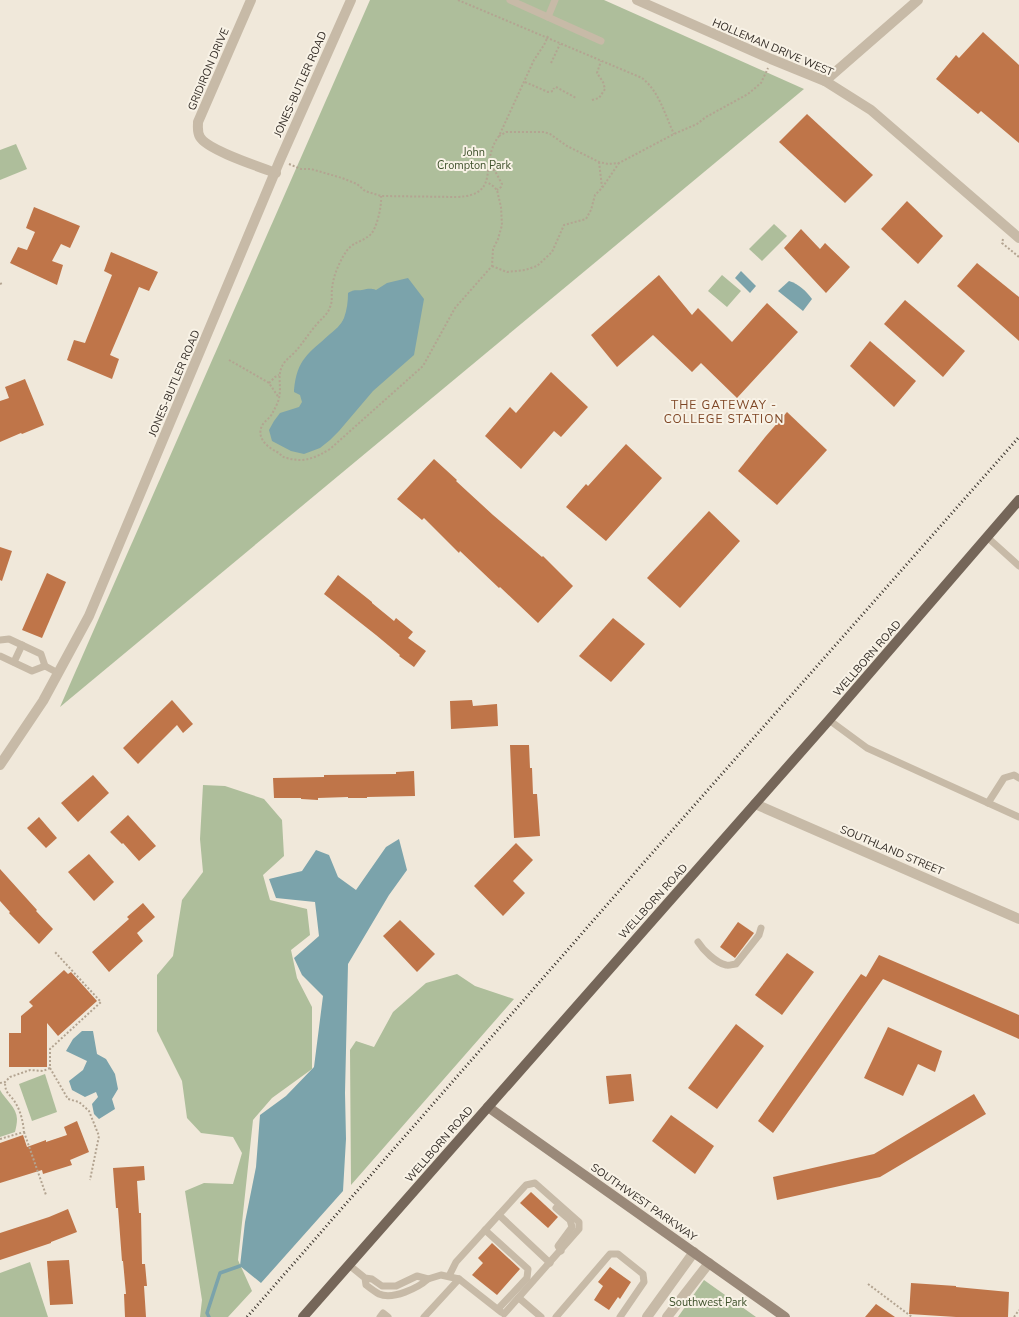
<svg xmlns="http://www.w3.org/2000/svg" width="1019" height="1317" viewBox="0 0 1019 1317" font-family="'Nunito Sans',sans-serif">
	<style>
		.green { fill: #aebe9b }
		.water { fill: #7ba3ab }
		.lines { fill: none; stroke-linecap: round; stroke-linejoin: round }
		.stream { stroke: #7ba3ab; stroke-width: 3.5 }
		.building { fill: #bf7549 }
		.path { stroke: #b3a491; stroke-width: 2; stroke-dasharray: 2 2; stroke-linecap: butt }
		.service { stroke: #c7baa7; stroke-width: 7 }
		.minor { stroke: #c7baa7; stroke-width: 10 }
		.tertiary { stroke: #c7baa7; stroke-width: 10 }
		.secondary { stroke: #9a8979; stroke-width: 10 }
		.primary { stroke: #756659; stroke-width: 10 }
		.rail { stroke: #342d27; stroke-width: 3; stroke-dasharray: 1 3; stroke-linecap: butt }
		.labels { text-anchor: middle; stroke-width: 4; stroke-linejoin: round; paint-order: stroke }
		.street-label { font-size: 11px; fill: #342d27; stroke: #f8f2e6 }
		.park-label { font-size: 11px; fill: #3f512c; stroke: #f8f2e6 }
		.neighbourhood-label { font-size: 12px; letter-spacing: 1px; fill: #7e4625; stroke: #f8f2e6 }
	</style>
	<rect width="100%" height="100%" fill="#f0e8da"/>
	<g class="green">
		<path d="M370,0h234l200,89 -744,618z"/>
		<path d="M16,144l11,25 -27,11v-30z"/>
		<path d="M774,224l13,12 -25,25 -13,-12z"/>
		<path d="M722,275l19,16 -14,16 -19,-16z"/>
		<path d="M203,785l22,1 39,13 18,21 2,36 -21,19 7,25 37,9 3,26 -19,15 6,28 15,29v62l-40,29 -19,22 -15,140 14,31 -24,26h-28l2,-17 -17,-109 19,-8 29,1 9,-31 -9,-16 -32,-4 -14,-15 -5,-37 -25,-50v-56l16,-19 9,-56 21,-28 -3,-33z"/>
		<path d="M457,974l18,12 39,13 -163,186 -1,-135 6,-9 18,6 19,-35 33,-29z"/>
		<path d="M45,1074l12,38 -25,9 -13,-37z"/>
		<path d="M0,1090c5,9 17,18 17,29 0,4 -1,9 -2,13l-15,5z"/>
		<path d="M30,1262l18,55h-48v-44z"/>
		<path d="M704,1280l52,37h-78z"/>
	</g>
	<g class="water">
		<path d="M741,271l15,15 -6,7 -15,-15z"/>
		<path d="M408,278l16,21 -10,56 -41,36 -34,40 -9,9 -10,8 -16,6 -13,-3 -19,-10 -3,-11 5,-9 6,-8 19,-6 3,-5 -2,-7 -6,-3v-2c3,-31 14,-36 36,-56 5,-4 11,-9 14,-16 3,-8 4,-17 4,-25 7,-4 6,-2 14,-3 6,-1 8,-2 14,0l11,-7z"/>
		<path d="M789,281c10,3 17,10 23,18l-9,12 -25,-20z"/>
		<path d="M399,839l8,31 -18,25 -41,69 -3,129 1,46 -3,52 -82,92 -21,-17 5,-44 11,-55 4,-52 26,-19 28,-29 9,-71 -21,-21 -8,-17 25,-22 -4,-34 -39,-4 -7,-19 33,-8 14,-21 13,5 9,22 18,13 30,-43z"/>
		<path d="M82,1031h11l4,23 9,5 9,15 3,15 -6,10 3,10 -16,10 -5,-5 -2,-10 6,-7 -2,-5 -11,5 -13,-7 -3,-9 14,-11 4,-9 -21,-10 7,-12z"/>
	</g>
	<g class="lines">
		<path class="stream" d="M209,1317l-2,-4 13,-40 20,-7"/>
	</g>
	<g class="building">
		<path d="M983,32l36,33v78l-38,-32 -3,3 -42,-35 20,-24 3,3z"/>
		<path d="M807,114l66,61 -28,28 -66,-61z"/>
		<path d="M907,201l36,35 -25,28 -37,-35z"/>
		<path d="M34,207l46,19 -10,22 -9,-4 -9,17 11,4 -6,20 -47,-22 8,-16 9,3 8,-18 -9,-4z"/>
		<path d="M801,229l19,20 5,-6 25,24 -24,26 -42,-45z"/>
		<path d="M111,252l47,20 -9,19 -10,-4 -29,68 9,4 -7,20 -45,-19 7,-20 11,3 27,-68 -8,-4z"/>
		<path d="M977,263l42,34v44l-62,-55z"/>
		<path d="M659,275l33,40 6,-7 34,34 35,-39 31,29 -61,66 -36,-35 -9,9 -39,-37 -36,32 -26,-32z"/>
		<path d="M905,300l60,51 -22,26 -59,-53z"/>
		<path d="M870,341l46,40 -22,26 -44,-41z"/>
		<path d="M551,372l37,35 -27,30 -7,-6 -33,38 -36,-33 25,-29 6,6z"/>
		<path d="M25,379l19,46 -22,9 -1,-1 -21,9v-41l9,-3 -4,-11z"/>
		<path d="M787,412l40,38 -50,55 -39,-34 28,-35z"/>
		<path d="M626,444l36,34 -56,63 -40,-34 20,-23 2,2z"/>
		<path d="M434,459l23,21 -1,1 37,34 49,42 1,-1 30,30 -35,37 -38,-36 -1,1 -39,-37 -1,2 -35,-35 -2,2 -25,-21z"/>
		<path d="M709,511l31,30 -60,67 -33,-30z"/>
		<path d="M0,547l12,4 -10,30 -2,-1z"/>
		<path d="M47,573l19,9 -24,56 -20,-8z"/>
		<path d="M338,575l34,27v1l22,18 2,-3 17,14 -5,6 18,13 -12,16 -15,-11 1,-1 -24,-20 -52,-41z"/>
		<path d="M613,618l32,26 -34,38 -32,-26z"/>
		<path d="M172,700l21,24 -10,9 -6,-8 -39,39 -15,-16z"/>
		<path d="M472,700l1,6 24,-2 1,22 -47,3 -1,-28z"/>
		<path d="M510,745h19l1,23h2l1,26h4l3,42 -26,2z"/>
		<path d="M414,771l1,25 -48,1v1h-19v-1l-30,1v2l-17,-1v-1h-27l-1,-20 51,-1v-2l72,-1v-2z"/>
		<path d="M93,775l16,18 -31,29 -17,-19z"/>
		<path d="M128,815l28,31 -17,15 -16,-18 -1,1 -12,-12z"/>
		<path d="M39,817l18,21 -11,10 -19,-20z"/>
		<path d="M516,843l17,17 -20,21 12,12 -22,23 -29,-30z"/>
		<path d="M89,854l25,28 -20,19 -26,-29z"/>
		<path d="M0,869l37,41 -1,1 17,18 -14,15 -30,-31 1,-1 -10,-11z"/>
		<path d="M143,903l12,14 -18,16 6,8 -34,31 -17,-20 37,-33 -2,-2z"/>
		<path d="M400,920l35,34 -18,18 -34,-36z"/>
		<path d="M738,922l16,11 -19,25 -15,-11z"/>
		<path d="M787,953l27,19 -32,43 -27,-20z"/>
		<path d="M879,955l140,60v24l-136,-60 -110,154 -15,-12 103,-147 5,3z"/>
		<path d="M64,970l4,4 3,-2 26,29 -39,35 -11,-13v44h-38v-34h12v-17l12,-10 -4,-4z"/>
		<path d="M736,1024l28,22 -47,63 -29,-21z"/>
		<path d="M888,1027l54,24 -7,21 -17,-8 -15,32 -39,-18z"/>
		<path d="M631,1074l3,27 -25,3 -3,-28z"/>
		<path d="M974,1094l12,20 -106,63 -103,23 -4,-23 101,-23z"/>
		<path d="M671,1115l43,31 -19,28 -43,-33z"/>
		<path d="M77,1121l12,31 -19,8 2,5 -29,9 -1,-4 -42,13v-40l23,-8 4,12 19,-7v2l21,-7 -3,-8z"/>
		<path d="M144,1166l1,14 -8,1 2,32h2l1,51h3l2,22h-3l2,31h-21l-1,-23h2l-3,-33h-1l-4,-53h-2l-3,-40z"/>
		<path d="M531,1192l27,25 -10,11 -28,-25z"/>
		<path d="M68,1209l9,23 -26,10v1l-51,17v-27l49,-16z"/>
		<path d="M492,1243l28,26 -23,26 -25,-20 11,-12 -5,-5z"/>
		<path d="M69,1260l4,44 -23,1 -3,-44z"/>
		<path d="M610,1267l21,15 -11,17 -2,-2 -9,13 -15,-10 9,-14 -5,-4z"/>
		<path d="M911,1283l45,3v1l53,5 -1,25h-52l-47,-3z"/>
		<path d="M876,1304l19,13h-30z"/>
	</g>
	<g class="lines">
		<g class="path">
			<path d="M458,0l184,78c17,13 23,37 32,56"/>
			<path d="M551,63l9,-19"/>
			<path d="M525,82l23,10 5,-1 1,-3"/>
			<path d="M556,87l20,11"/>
			<path d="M592,100l7,-2 6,-9 -2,-7 -6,-9 4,-12"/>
			<path d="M499,136l7,-4h38l6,2 17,12 32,16 9,2 11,-1 55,-29 23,-10 9,-7 42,-23 13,-11 7,-15"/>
			<path d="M599,162l3,25"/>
			<path d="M289,164l12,5h10l31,9 15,6 8,7 16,5 76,1c46,-2 21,-34 42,-61l35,-76 10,-15 4,-9"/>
			<path d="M489,169l5,1 1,1 7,13 -1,3 -4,3"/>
			<path d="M381,196c1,9 -4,33 -11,39 -11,9 -18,6 -26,20 -6,10 -11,22 -12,34 -1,6 1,12 -2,18 -2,7 -8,11 -13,17 -8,9 -14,19 -22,28 -4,4 -8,7 -11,11 -8,11 -2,23 -5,35 -1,5 -4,10 -6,14 -2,5 -7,8 -10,12 -8,13 4,23 14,28 4,2 6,6 10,6 17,5 28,0 43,-9l93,-83 32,-58 37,-42 1,-17 5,-10 4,-14 -1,-18 -4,-17 -4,-4 -6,-4"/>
			<path d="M1003,239l-1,4 17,14"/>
			<path d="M492,266l15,6 18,-2 12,-4 15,-14 12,-27 22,-6 5,-9 4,-15 7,-7 17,-25"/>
			<path d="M0,284l2,-1"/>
			<path d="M229,360l40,23 10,15"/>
			<path d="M269,383l6,-6 4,-2"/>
			<path d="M50,1068l18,31 11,3 10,9 10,25 -9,44"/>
			<path d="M0,1083l5,-1 5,-5 20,-7 13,1 7,-3v-19l51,-47 -47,-51"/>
			<path d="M24,1132l22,63"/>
			<path d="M0,1139l24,-7c-1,-10 -3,-20 -8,-28 -5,-10 -11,-9 -11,-22"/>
			<path d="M868,1284l44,33"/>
			<path d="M1014,1317l5,-7"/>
		</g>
		<g class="service">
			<path d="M510,0l91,41"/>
			<path d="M548,17l7,-17"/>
			<path d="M987,537l32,29"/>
			<path d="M0,640l9,-1 32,15 4,12 13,7"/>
			<path d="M0,656l32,15 13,-5"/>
			<path d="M14,662l8,-17"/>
			<path d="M829,720l38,28 152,69"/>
			<path d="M988,803l16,-25 10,-3 5,3"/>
			<path d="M698,942c5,8 18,21 28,23 3,1 7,-1 10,-1l23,-29 2,-7"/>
			<path d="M556,1208l14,12 2,7 -14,19 3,5"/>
			<path d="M499,1215l51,48"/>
			<path d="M485,1230l43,39 -1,9 -29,31"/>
			<path d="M349,1265l16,13 7,1 10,7h14l21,-10 11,3c-10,9 -35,21 -49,15 -4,-2 -9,-6 -13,-9l-1,-7"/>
			<path d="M449,1276l7,-14 70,-77 9,-2 44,39v7l-75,85"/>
			<path d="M428,1279l13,-4 18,4 42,33"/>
			<path d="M519,1298l22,19"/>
			<path d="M380,1317l3,-4 5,4"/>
			<path d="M424,1317l35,-38"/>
			<path d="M556,1317l54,-63h8l25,20 1,8 -24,35"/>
		</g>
		<g class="minor">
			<path d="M251,0l-53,122c0,6 -1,10 2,15 7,13 60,30 76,36"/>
			<path d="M825,81l93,-81"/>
			<path d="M0,765l43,-64 46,-85 191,-456 71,-160"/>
			<path d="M755,804l264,115"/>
			<path d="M647,1317l47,-65"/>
			<path d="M667,1317l42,-54"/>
		</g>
		<path class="tertiary" d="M637,0l134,59 54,22 46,29 148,128"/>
		<path class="secondary" d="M488,1107l297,210"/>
		<path class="primary" d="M303,1317l526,-597 190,-220"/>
		<path class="rail" d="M247,1317l400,-458 372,-422"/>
	</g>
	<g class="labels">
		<g class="street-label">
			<text transform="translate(773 47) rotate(23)" y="4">HOLLEMAN DRIVE WEST</text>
			<text transform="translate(208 69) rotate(-67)" y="4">GRIDIRON DRIVE</text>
			<text transform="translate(300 84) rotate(-66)" y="4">JONES-BUTLER ROAD</text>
			<text transform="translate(174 383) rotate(-67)" y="4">JONES-BUTLER ROAD</text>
			<text transform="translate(867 658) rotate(-49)" y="4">WELLBORN ROAD</text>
			<text transform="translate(892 850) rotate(23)" y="4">SOUTHLAND STREET</text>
			<text transform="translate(653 901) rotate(-48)" y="4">WELLBORN ROAD</text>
			<text transform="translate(439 1144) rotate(-49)" y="4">WELLBORN ROAD</text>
			<text transform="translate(644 1202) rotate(35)" y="4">SOUTHWEST PARKWAY</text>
		</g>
		<g class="park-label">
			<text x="474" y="156">John<tspan x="474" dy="13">Crompton Park</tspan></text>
			<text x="708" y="1306">Southwest Park</text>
		</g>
		<g class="neighbourhood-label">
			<text x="724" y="409">THE GATEWAY -<tspan x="724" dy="14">COLLEGE STATION</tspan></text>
		</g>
	</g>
</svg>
